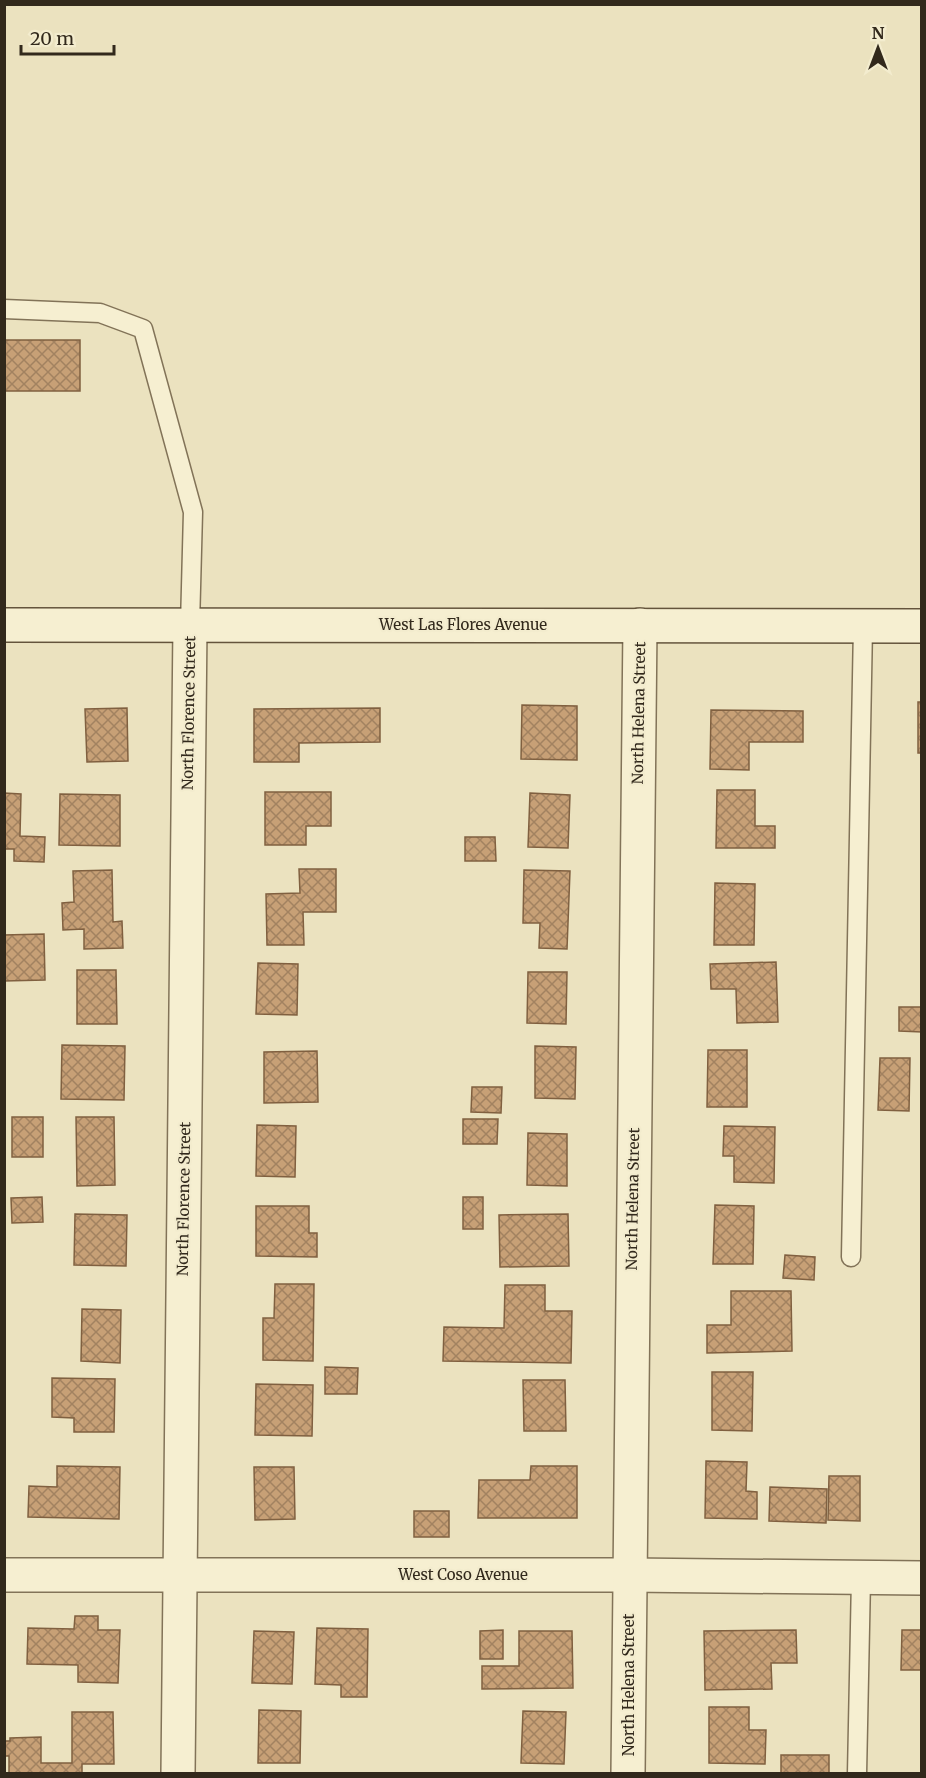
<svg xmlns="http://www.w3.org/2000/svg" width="926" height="1778" viewBox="0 0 926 1778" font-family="Merriweather,serif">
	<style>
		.building { fill: url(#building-cross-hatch); stroke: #806040; stroke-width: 1.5 }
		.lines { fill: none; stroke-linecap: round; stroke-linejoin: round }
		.lane-casing { stroke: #827358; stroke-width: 21 }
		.street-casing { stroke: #827358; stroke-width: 36 }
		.secondary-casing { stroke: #64543c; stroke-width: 36 }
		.lane { stroke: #f6efd1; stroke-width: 18 }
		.street { stroke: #f6efd1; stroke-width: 33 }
		.secondary { stroke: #f6efd1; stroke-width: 33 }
		.labels { text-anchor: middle; stroke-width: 4.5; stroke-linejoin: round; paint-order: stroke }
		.street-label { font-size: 15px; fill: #32291c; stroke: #f3ecce }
	</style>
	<defs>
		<pattern id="building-cross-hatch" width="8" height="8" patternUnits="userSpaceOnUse" patternTransform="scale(1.5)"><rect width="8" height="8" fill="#c7a076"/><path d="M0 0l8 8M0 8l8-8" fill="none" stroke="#a28260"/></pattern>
	</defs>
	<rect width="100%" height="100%" fill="#ebe2bf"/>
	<g class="building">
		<rect x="4" y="340" width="76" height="51"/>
		<rect x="918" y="702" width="4" height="51"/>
		<path d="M522,705l55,1v54l-56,-1z"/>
		<path d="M127,708l1,53 -41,1 -2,-53z"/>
		<path d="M380,708v34l-81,1v19h-45v-53z"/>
		<path d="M711,710l92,1v31h-54v28l-39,-1z"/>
		<path d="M717,790h38v36h20v22h-59z"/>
		<path d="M265,792h66v34h-25v19h-41z"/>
		<path d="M4,793l17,1 -1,42 25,1 -1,25 -30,-1v-12h-10z"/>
		<path d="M530,793l40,2 -2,53 -40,-1z"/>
		<path d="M60,794l60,1v51l-61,-1z"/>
		<path d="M465,837h30l1,24h-31z"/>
		<path d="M299,869h37v43h-33l1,33h-37l-1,-51 34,-1z"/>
		<path d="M112,870l1,52 9,-1 1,27 -39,1v-20l-21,1 -1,-27 12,-1 -1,-31z"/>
		<path d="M524,870l46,1 -3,78 -28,-1 1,-25h-17z"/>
		<path d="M715,883l40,1 -1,61h-40z"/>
		<path d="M44,934l1,46 -41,1v-46z"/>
		<path d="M776,962l2,60 -41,1 -1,-34h-25l-1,-25z"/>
		<path d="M258,963l40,1 -1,51 -41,-1z"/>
		<path d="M77,970h39l1,54h-40z"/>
		<path d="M528,972h39l-1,52 -39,-1z"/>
		<path d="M899,1007h23v25l-23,-1z"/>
		<path d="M62,1045l63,1 -1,54 -63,-1z"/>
		<path d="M535,1046l41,1 -1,52 -40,-1z"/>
		<path d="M708,1050h39v57h-40z"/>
		<path d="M317,1051l1,51 -54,1v-51z"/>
		<path d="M880,1058h30l-1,53 -31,-1z"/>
		<path d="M472,1087h30l-1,26 -30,-1z"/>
		<rect x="12" y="1117" width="31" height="40"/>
		<path d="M76,1117h38l1,68 -38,1z"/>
		<path d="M463,1119h35l-1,25h-34z"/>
		<path d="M257,1125l39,1 -1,51 -39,-1z"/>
		<path d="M724,1126l51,1 -1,56 -40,-1v-26h-11z"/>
		<path d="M528,1133l39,1v52l-40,-1z"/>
		<path d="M42,1197l1,25 -31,1 -1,-25z"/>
		<rect x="463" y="1197" width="20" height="32"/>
		<path d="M715,1205l39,1 -1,58h-40z"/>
		<path d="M256,1206h53v27h8v24l-61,-1z"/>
		<path d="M75,1214l52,1 -1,51 -52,-1z"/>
		<path d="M568,1214l1,52 -69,1 -1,-52z"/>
		<path d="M785,1255l30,2 -1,23 -31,-2z"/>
		<path d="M275,1284h39l-1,77 -50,-1v-42h11z"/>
		<path d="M505,1285h40v26h27l-1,52 -128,-2 1,-34 60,1z"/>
		<path d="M731,1291h60l1,60 -85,2v-28h24z"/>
		<path d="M82,1309l39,1 -1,53 -39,-2z"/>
		<path d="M325,1367l33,1 -1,26h-32z"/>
		<path d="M712,1372h41l-1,59 -40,-1z"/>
		<path d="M52,1378l63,1 -1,53h-40v-14l-22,-1z"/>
		<path d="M523,1380h42l1,51h-42z"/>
		<path d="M256,1384l57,1 -1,51 -57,-1z"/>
		<path d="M706,1461l41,1 -1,29 11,1v27l-52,-1z"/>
		<path d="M57,1466l63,1 -1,52 -91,-2 1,-31 28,1z"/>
		<path d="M531,1466h46v52h-99l1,-38h51z"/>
		<path d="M254,1467h40l1,52 -40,1z"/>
		<path d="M829,1476h31v45l-32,-1z"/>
		<path d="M770,1487l57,2 -1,34 -57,-2z"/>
		<rect x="414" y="1511" width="35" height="26"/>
		<path d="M75,1616h23v14h22l-2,53 -40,-1v-17l-51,-1 1,-36 46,1z"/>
		<path d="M317,1628l51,1 -1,68h-26v-12l-26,-1z"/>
		<path d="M503,1630v29h-23v-28z"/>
		<path d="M796,1630l1,33h-26l1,26 -67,1 -1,-59z"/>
		<path d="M902,1630h20v40h-21z"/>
		<path d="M254,1631l40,1 -2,52 -40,-1z"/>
		<path d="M519,1631h53l1,57 -91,1v-23h37z"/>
		<path d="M709,1707h40v23h17l-1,34 -56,-1z"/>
		<path d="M259,1710l42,1 -1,52h-42z"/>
		<path d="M523,1711l43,1 -2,52 -43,-1z"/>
		<path d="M72,1712h41l1,52h-32v10h-73v-18h-5v-15h6v-3l31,-1v26h31z"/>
		<rect x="781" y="1755" width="48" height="19"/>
	</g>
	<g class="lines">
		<g class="lane-casing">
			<g id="lane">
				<path d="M4,309l96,4 43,16 50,183 -3,113"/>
				<path d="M851,1257l12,-631"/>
				<path d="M857,1774l4,-196"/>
			</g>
		</g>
		<g class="street-casing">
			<g id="street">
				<path d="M4,1575h625l293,3"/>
				<path d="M178,1774l12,-1149"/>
				<path d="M628,1774l12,-1149"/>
			</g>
		</g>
		<g class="secondary-casing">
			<path id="secondary" d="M4,625l918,1"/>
		</g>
		<use href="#lane" class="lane"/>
		<use href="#street" class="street"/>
		<use href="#secondary" class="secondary"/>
	</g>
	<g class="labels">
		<g class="street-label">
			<text x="463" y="630">West Las Flores Avenue</text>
			<text transform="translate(189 713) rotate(-89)" y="5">North Florence Street</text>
			<text transform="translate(639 713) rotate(-89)" y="5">North Helena Street</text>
			<text transform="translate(184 1199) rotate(-89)" y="5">North Florence Street</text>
			<text transform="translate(633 1199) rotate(-89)" y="5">North Helena Street</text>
			<text x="463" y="1580">West Coso Avenue</text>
			<text transform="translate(629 1685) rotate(-90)" y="5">North Helena Street</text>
		</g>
	</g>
	<rect width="926" height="1778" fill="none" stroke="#32291c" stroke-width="12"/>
	<g transform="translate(878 48)" stroke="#f3ecce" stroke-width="4.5" paint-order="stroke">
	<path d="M0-4.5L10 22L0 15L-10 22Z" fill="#32291c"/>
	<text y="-9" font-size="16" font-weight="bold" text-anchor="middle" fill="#32291c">N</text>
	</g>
	<path d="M21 45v9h93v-9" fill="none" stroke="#32291c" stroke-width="3"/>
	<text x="30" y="45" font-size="18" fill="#32291c" stroke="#f3ecce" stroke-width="4.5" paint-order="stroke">20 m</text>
</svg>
